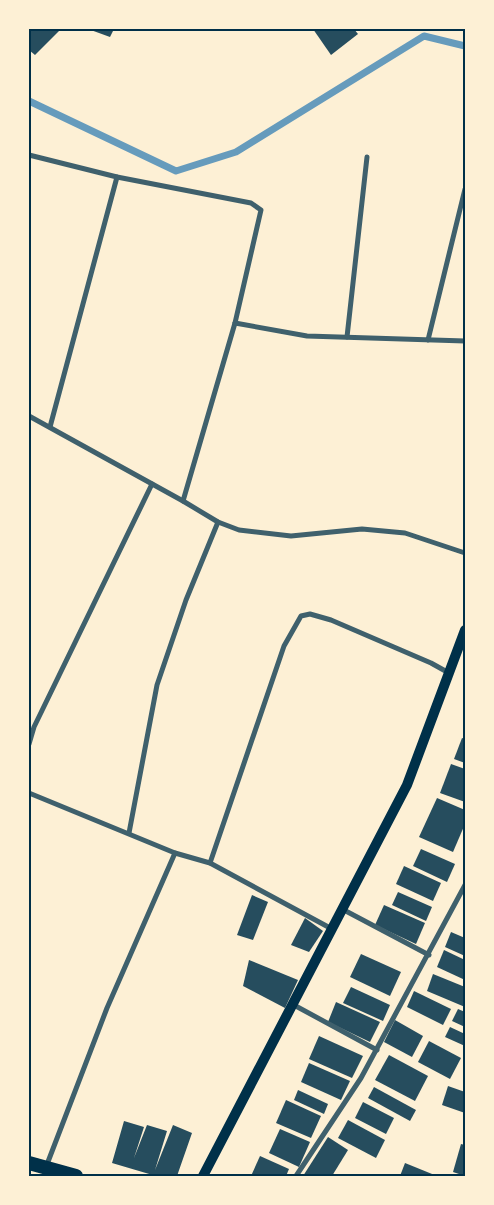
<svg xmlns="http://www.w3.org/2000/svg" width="494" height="1205" viewBox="0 0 494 1205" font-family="Quicksand,sans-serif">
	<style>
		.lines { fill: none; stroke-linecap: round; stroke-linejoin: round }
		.stream { stroke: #669bbc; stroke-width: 7 }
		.building { fill: #264d5e }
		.minor { stroke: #3f606c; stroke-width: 5 }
		.secondary { stroke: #003049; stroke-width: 10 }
		.trunk { stroke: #003049; stroke-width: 14 }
		.neatline { fill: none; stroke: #003049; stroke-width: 2 }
	</style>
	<rect width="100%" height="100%" fill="#fdf0d5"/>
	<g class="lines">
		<path class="stream" d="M29,101l147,70 60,-19 188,-116 41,10"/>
	</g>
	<g class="building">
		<path d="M29,29h32l-26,26 -6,-5z"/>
		<path d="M88,29h26l-4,8z"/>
		<path d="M313,29h41l4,5 -27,21z"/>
		<path d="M462,738l3,1v24l-11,-4z"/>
		<path d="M451,764l14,5v33l-25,-9z"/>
		<path d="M437,798l28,12v14l-12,28 -34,-15z"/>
		<path d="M421,849l34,15 -8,18 -34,-16z"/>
		<path d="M404,866l37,17 -8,18 -37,-17z"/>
		<path d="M398,892l34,15 -6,14 -34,-16z"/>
		<path d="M252,895l16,7 -15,38 -16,-5z"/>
		<path d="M384,905l41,18 -9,21 -41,-19z"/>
		<path d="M305,918l18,13 -14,21 -18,-7z"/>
		<path d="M451,932l14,6v18l-20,-9z"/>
		<path d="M444,950l21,10v20l-28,-13z"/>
		<path d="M361,954l40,18 -11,24 -40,-19z"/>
		<path d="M249,960l49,20 -13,28 -42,-22z"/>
		<path d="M433,974l32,13v20l-38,-16z"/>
		<path d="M351,987l39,18 -7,16 -40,-18z"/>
		<path d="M414,991l37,18 -8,16 -36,-18z"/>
		<path d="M336,1002l44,20 -10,20 -42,-20z"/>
		<path d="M458,1009l7,3v15l-13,-6z"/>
		<path d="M395,1020l28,16 -11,21 -28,-15z"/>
		<path d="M450,1027l15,7v12l-20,-9z"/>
		<path d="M319,1036l44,20 -11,22 -43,-19z"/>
		<path d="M429,1041l32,17 -11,21 -32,-17z"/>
		<path d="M389,1055l39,21 -13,25 -40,-21z"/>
		<path d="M309,1063l41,18 -9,19 -40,-18z"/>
		<path d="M448,1086l17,6v21l-23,-8z"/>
		<path d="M374,1087l42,23 -6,11 -42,-23z"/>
		<path d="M298,1090l30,14 -4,10 -30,-14z"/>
		<path d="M286,1100l35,16 -10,22 -35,-15z"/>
		<path d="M363,1102l31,16 -8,16 -31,-16z"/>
		<path d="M348,1120l37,20 -9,18 -38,-20z"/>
		<path d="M124,1121l20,6 -10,31 13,-33 20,6 -12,39 18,-45 19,8 -15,43h-21l-44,-13z"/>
		<path d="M280,1129l30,13 -11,25 -30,-14z"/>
		<path d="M328,1137l20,13 -16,26h-29z"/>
		<path d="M461,1144l4,1v31l-12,-4z"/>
		<path d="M260,1156l29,13 -3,7h-35z"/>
		<path d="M405,1163l32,13h-37z"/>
	</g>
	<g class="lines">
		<g class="minor">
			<path d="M29,155l88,22 134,26 10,7 -26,113 -52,178"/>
			<path d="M235,323l72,13 158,5"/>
			<path d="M347,337l20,-180"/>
			<path d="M428,340l37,-151"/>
			<path d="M29,416l154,85 35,21 21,8 52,6 71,-7 43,4 60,20"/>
			<path d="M50,427l67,-250"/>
			<path d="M29,744l5,-17 118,-243"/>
			<path d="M29,793l146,60 35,10 122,66"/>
			<path d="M129,833l28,-148 29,-85 32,-78"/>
			<path d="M210,863l74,-217 17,-30 9,-2 21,6 100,43 18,10"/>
			<path d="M342,909l87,46"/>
			<path d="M292,1004l85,46"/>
			<path d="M46,1167l61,-159 68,-155"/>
			<path d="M296,1176l65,-98 104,-193"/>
		</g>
		<path class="secondary" d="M203,1176l204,-391 58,-155"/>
		<path class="trunk" d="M29,1163l47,13"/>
	</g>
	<rect width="494" height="1205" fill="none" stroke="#fdf0d5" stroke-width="60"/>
	<rect x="30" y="30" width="434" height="1145" class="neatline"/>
</svg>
